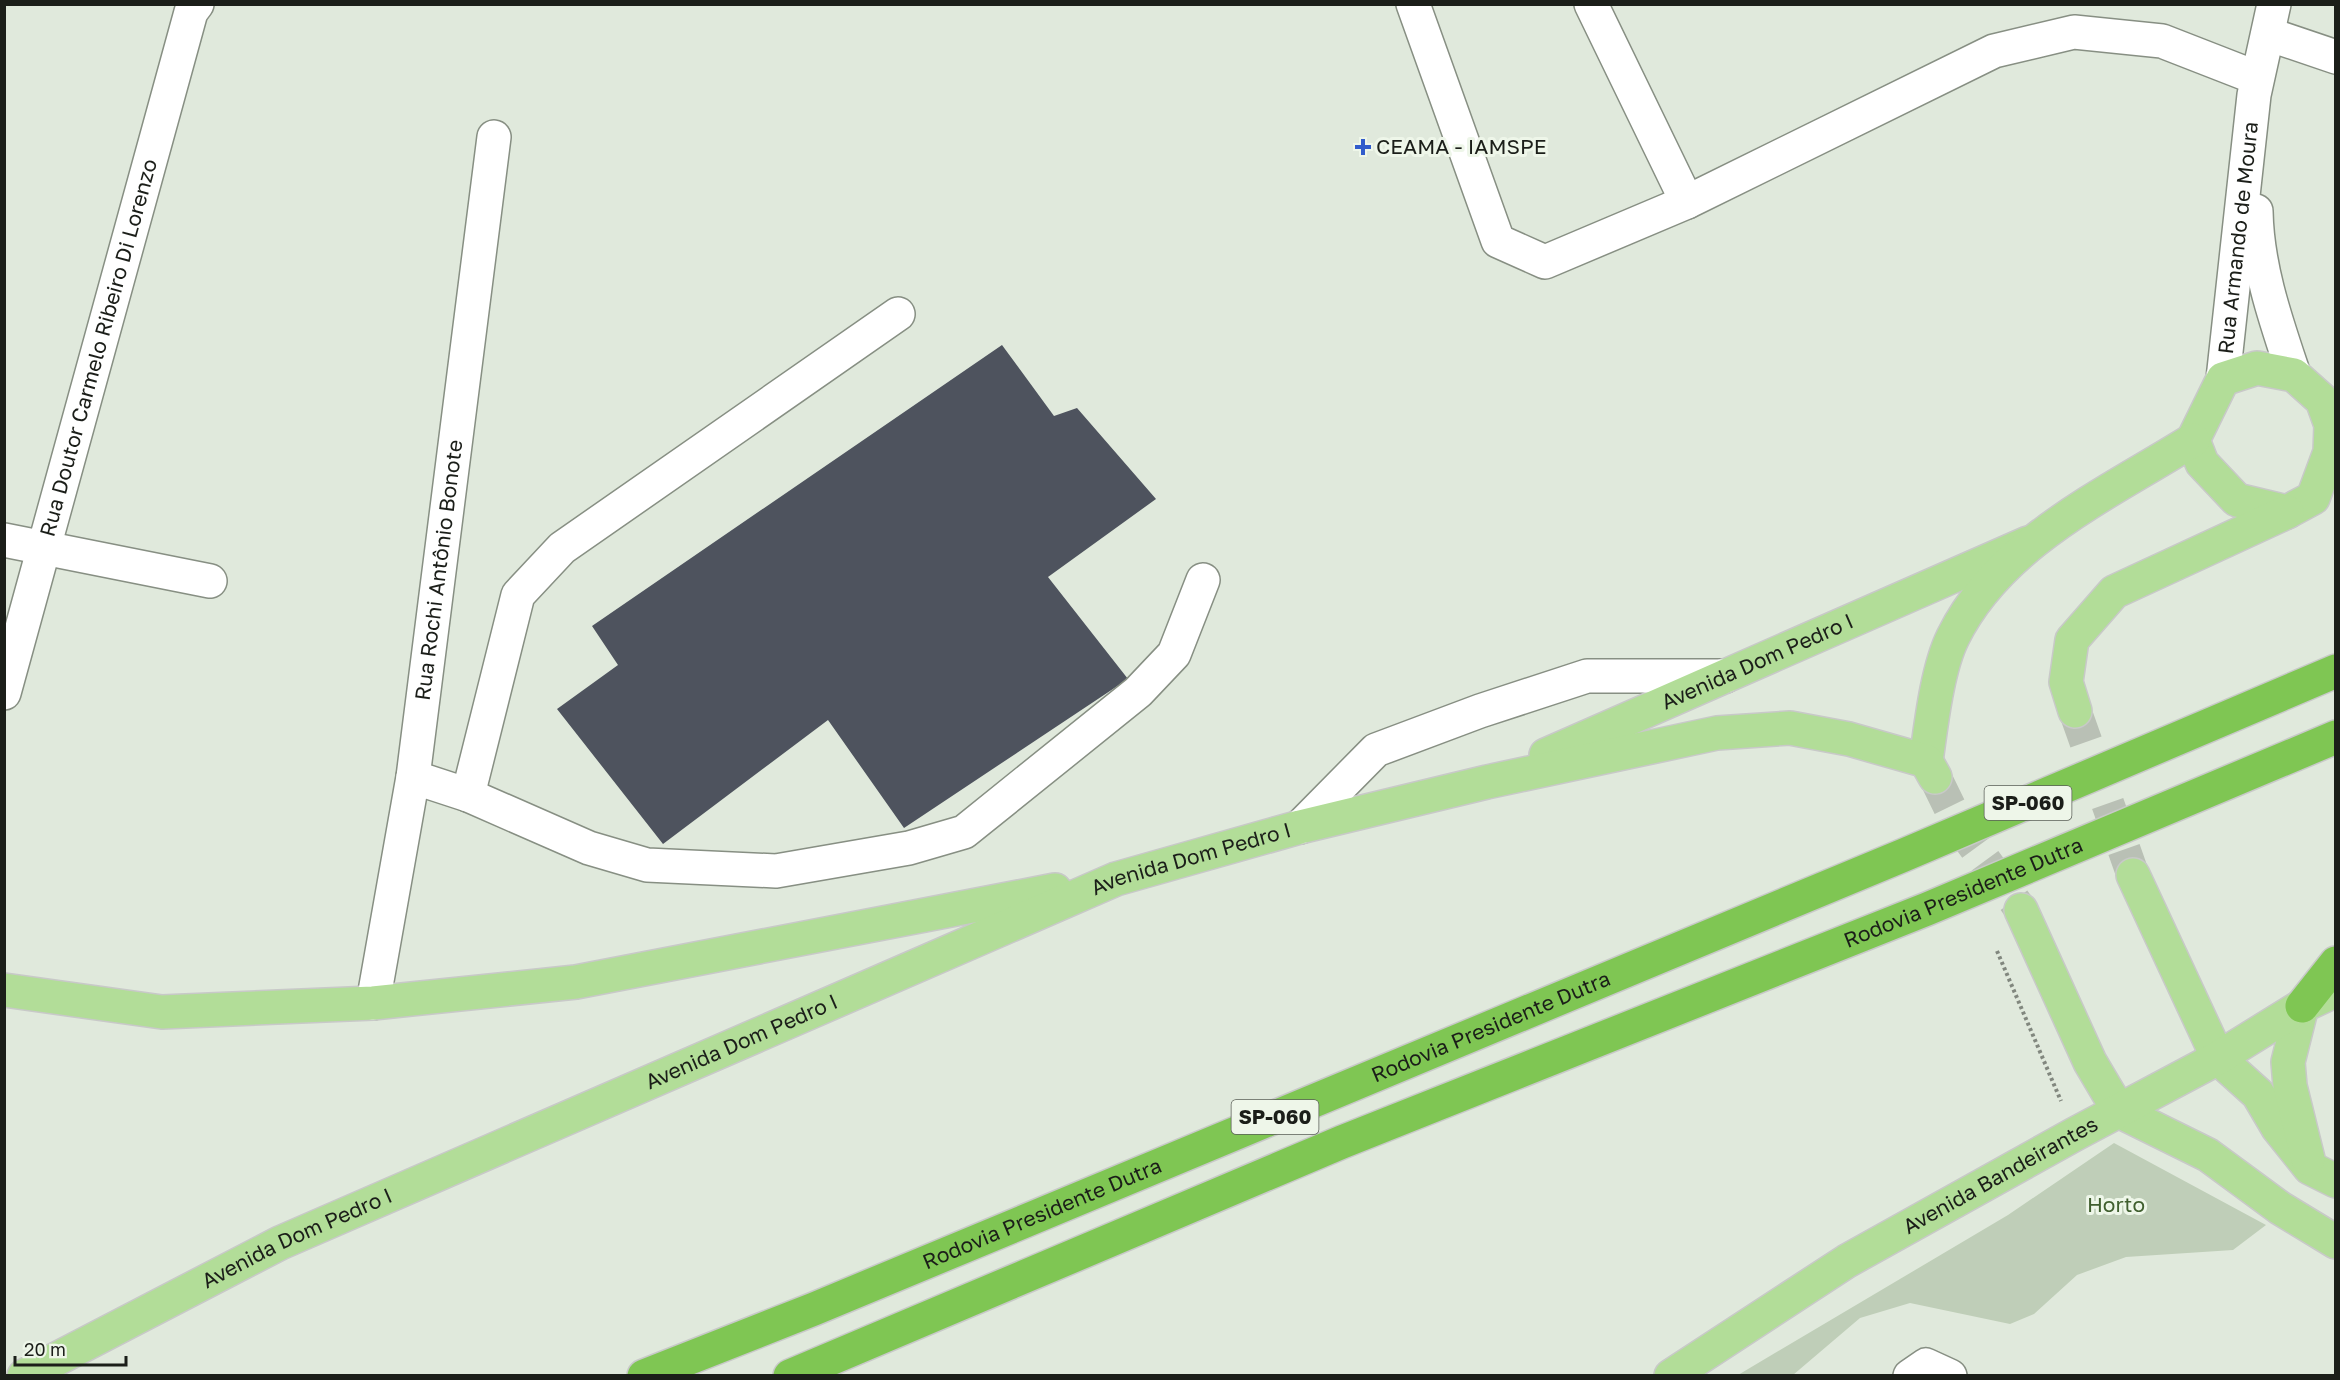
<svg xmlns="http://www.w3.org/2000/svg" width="2340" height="1380" viewBox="0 0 2340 1380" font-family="'Golos Text',sans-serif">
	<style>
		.green { fill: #bfceb8 }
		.building { fill: #4e535e }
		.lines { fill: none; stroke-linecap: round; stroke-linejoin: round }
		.major-tunnel { stroke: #b9c0b5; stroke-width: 33; stroke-dasharray: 33 16; stroke-linecap: butt }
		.minor-casing { stroke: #878f83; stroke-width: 36 }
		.major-casing { stroke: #c8c9c8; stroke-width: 36 }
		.highway-casing { stroke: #c8c9c8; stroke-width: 36 }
		.path { stroke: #81877e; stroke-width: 4; stroke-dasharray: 3 3; stroke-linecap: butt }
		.minor { stroke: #fff; stroke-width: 33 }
		.major { stroke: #b2dd98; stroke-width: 33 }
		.highway { stroke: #7fc653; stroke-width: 33 }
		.poi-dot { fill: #315ccb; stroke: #eef6e9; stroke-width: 2 }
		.labels { text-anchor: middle; stroke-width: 6; stroke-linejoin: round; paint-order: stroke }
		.shield { fill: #eef6e9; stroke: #5a5f57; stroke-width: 1.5 }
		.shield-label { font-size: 20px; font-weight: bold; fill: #1b1e19 }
		.poi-label { font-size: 21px; fill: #1b1e19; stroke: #eef6e9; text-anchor: start }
		.street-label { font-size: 21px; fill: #1b1e19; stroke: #eef6e9 }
		.park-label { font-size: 21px; fill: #405f2f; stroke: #eef6e9 }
	</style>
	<rect width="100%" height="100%" fill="#e0e9dc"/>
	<path class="green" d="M2114,1143l152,82 -33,25 -107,7 -49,18 -43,39 -24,10 -100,-21 -50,15 -67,57h-55l270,-160z"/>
	<path class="building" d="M1002,345l52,71 23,-8 79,91 -108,78 80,102 -224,149 -76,-108 -165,124 -106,-135 61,-44 -26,-39z"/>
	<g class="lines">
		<g class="major-tunnel">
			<path d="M2075,711l58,164"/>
			<path d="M1935,777l23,47 63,86"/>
		</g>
		<g class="minor-casing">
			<g id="minor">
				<path d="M1413,4l85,237 47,21 142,-60 307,-151 80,-19 88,9 95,37"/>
				<path d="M1591,4l96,198"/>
				<path d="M2268,34l68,23"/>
				<path d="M2256,211c1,57 20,110 38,164"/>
				<path id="s1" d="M2223,379l31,-284 20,-91"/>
				<path d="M4,540l206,41"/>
				<path id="s2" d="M4,693l187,-681 6,-8"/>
				<path d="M413,777l55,18 121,53 58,17 129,6 133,-23 55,-16 174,-140 36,-38 29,-74"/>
				<path d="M468,795l50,-200 44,-47 336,-234"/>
				<path d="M1300,827l76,-77 104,-39 107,-35h138"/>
				<path id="s3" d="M373,1003l40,-226 81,-640"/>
				<path d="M1910,1376l16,-11 24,11"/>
			</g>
		</g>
		<g class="major-casing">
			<g id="major">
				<path d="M2257,368l37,7 28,25 9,25 -1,27 -17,46 -26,14 -50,-12 -35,-37 -9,-23 30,-61z"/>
				<path d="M2075,711l-9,-29 6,-42 42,-48 173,-80"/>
				<path id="s4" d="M1546,755l482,-212"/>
				<path d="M1926,761c5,-35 11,-92 27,-124 47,-95 154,-143 240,-197"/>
				<path d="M2133,875l85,183 40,36 20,34 32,40 26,13"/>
				<path d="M2021,910l69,152 29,49 89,44 72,53 56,34"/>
				<path d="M4,990l158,22 211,-9 203,-21 479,-92"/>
				<path d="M2302,1006l-14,56 2,24 18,73"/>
				<path id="s5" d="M24,1376l256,-133 836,-364 184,-52 187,-45 230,-49 73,-5 59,11 77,22 9,16"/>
				<path id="s6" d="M1671,1376l176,-115 228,-127 143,-76 84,-52 26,-12"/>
			</g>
		</g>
		<g class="highway-casing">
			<g id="highway">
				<path d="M2302,1006l34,-43"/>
				<path id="s7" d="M644,1376l170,-67 1090,-454 432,-184"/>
				<path id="s8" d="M790,1376l552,-234 585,-233 409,-172"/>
			</g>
		</g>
		<path class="path" d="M1997,951l64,150"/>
		<use href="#minor" class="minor"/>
		<use href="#major" class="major"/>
		<use href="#highway" class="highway"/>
	</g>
	<path class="poi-dot" d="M1360 138h6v6h6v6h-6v6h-6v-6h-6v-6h6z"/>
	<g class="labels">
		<g class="shield">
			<rect x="1984.5" y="786" width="87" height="34" rx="4.5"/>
			<rect x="1231.5" y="1100" width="87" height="34" rx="4.5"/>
		</g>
		<g class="shield-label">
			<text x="2028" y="810">SP-060</text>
			<text x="1275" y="1124">SP-060</text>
		</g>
		<g class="poi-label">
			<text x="1376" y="154">CEAMA - IAMSPE</text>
		</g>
		<g class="street-label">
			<text dy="7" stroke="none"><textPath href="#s1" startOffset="142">Rua Armando de Moura</textPath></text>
			<text dy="7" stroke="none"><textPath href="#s2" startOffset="358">Rua Doutor Carmelo Ribeiro Di Lorenzo</textPath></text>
			<text dy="7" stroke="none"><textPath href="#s3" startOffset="438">Rua Rochi Antônio Bonote</textPath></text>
			<text dy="7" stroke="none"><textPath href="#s4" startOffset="231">Avenida Dom Pedro I</textPath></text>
			<text dy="7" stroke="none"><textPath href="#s5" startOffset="1278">Avenida Dom Pedro I</textPath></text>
			<text dy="7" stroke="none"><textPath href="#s8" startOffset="1269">Rodovia Presidente Dutra</textPath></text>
			<text dy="7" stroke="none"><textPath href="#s7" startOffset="916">Rodovia Presidente Dutra</textPath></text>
			<text dy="7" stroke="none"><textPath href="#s5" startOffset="792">Avenida Dom Pedro I</textPath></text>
			<text dy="7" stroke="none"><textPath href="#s6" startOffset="386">Avenida Bandeirantes</textPath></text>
			<text dy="7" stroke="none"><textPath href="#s7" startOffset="430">Rodovia Presidente Dutra</textPath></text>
			<text dy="7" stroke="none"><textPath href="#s5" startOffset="306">Avenida Dom Pedro I</textPath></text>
		</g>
		<g class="park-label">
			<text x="2116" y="1212">Horto</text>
		</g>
	</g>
	<rect width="2340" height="1380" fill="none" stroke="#1b1e19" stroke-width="12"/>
	<path d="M15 1356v9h111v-9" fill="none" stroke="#1b1e19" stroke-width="3"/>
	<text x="24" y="1356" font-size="18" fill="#1b1e19" stroke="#eef6e9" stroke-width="4.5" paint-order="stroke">20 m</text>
</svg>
